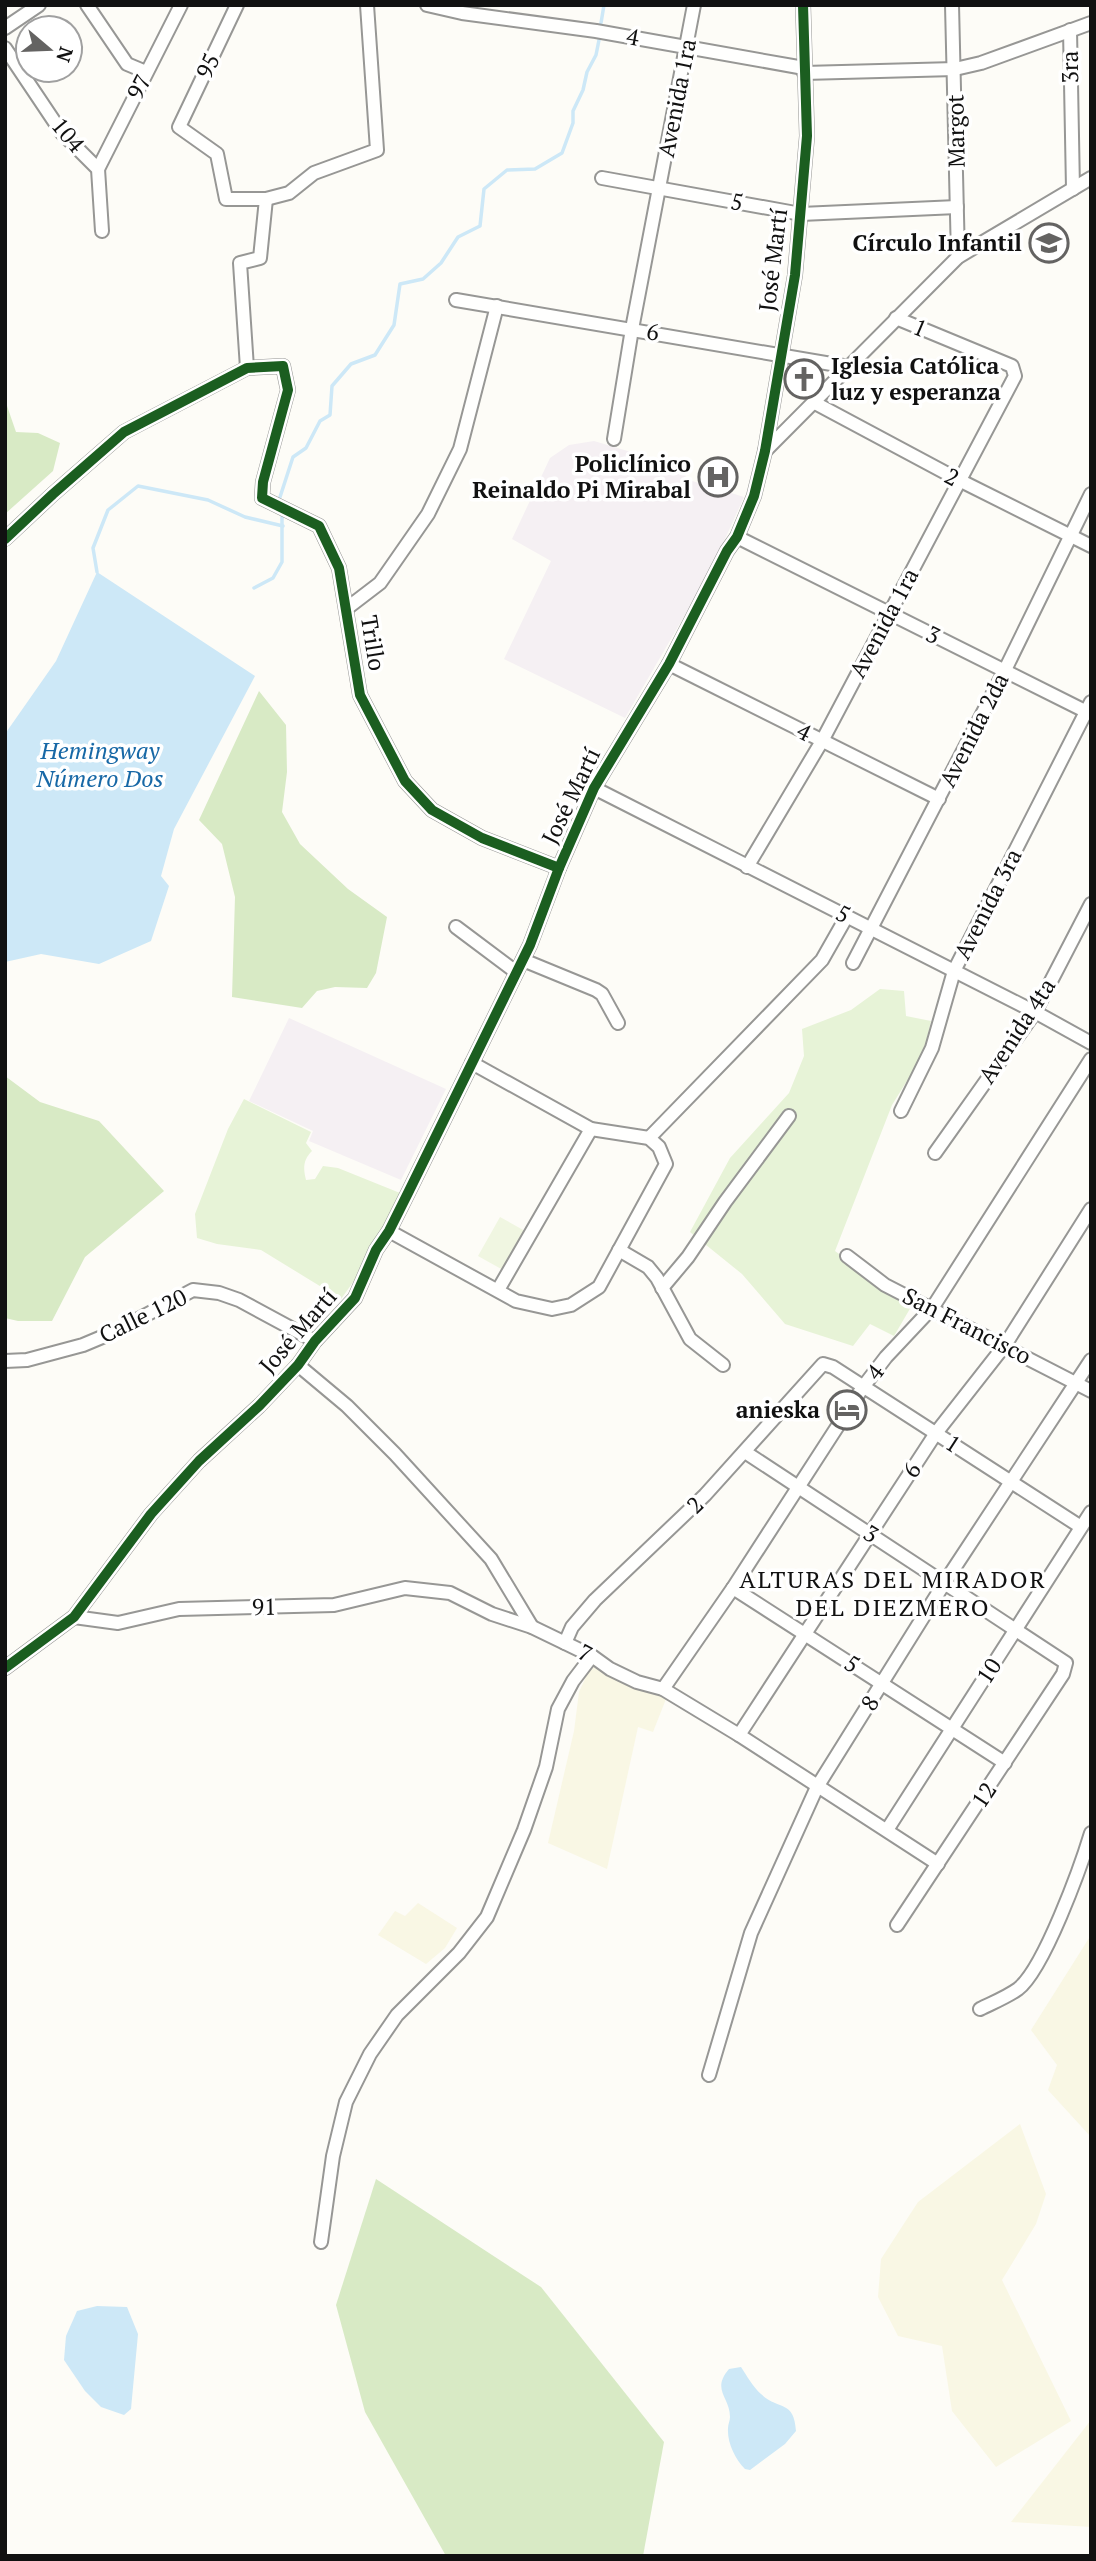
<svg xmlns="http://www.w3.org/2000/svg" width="1096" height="2561" viewBox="0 0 1096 2561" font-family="'PT Serif',serif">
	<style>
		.industrial { fill: #f5f0f3 }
		.farmland { fill: #f9f7e4 }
		.green { fill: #e7f3d7 }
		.forest { fill: #d8eac5 }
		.pitch { fill: #f0f6e1 }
		.water { fill: #cde8f7 }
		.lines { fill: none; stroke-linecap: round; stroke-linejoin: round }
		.stream { stroke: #cde8f7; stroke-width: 3.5 }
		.minor-casing { stroke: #979795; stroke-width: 16 }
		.minor { stroke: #fffffe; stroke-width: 12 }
		.cycleway-casing { stroke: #fff; stroke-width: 15 }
		.cycleway { stroke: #1b5e20; stroke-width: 10 }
		.labels { text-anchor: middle; stroke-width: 7; stroke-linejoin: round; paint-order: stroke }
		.street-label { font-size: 23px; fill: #111; stroke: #fff }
		.poi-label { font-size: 23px; font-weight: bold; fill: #111; stroke: #fff; text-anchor: end }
		.water-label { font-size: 24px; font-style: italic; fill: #1768a6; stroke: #fff }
		.neighbourhood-label { font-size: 24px; letter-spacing: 2px; fill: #111; stroke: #fff }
	</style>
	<rect width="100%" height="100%" fill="#fdfcf7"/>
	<g class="industrial">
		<path d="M594,441l91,27 1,11 58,18 -33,73 -86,148 -121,-59 47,-98 -39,-22 38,-81 19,-13z"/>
		<path d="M289,1018l157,71 -45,91 -92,-39 4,-10 -64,-30z"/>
	</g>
	<g class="farmland">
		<path d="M591,1666l75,33 -13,33 -15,-5 -31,142 -59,-26 26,-112 5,-39z"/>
		<path d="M418,1903l39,25 -12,20 -19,16 -48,-29 17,-24 10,5z"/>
		<path d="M1091,1935v202l-43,-47 9,-25 -26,-35z"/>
		<path d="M1020,2124l26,70 -10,30 -34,56 69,141 -75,46 -44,-56 -10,-65 -44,-10 -20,-39 3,-38 37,-57z"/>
		<path d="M1091,2420v107l-80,-5z"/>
	</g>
	<g class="green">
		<path d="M880,989l24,2 2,25 25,5 -8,34 -31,50 -57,146 76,56 -17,29 -24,-12 -17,22 -68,-22 -43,-50 -52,-42 40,-74 59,-65 15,-37 -2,-27 49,-19z"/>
		<path d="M244,1099l67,33 -5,11 6,8c-9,9 -9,17 -6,29l9,-1 8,-13 15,2 62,25v4l-24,53 -35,49 -80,-49 -44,-6 -20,-6 -2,-24 33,-85z"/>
	</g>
	<g class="forest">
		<path d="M5,400l11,32 22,1 22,10 -7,28 -48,43z"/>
		<path d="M259,691l27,34 1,47 -5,40 18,32 48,45 39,28 -11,56 -9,15 -32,-1 -18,4 -15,17 -70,-11 3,-100 -13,-53 -23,-24z"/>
		<path d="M5,1076l35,26 59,19 65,70 -79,66 -33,64h-34l-13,-3z"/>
		<path d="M376,2179l165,108 123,155 -21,114h-197l-81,-144 -29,-107z"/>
	</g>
	<path class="pitch" d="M500,1217l25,14 -22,39 -25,-14z"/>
	<g class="water">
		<path d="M97,572l158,104 -81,153 -13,47 8,10 -18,55 -52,23 -58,-10 -36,8v-228l51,-73z"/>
		<path d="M97,2306l30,1 11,27 -7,75 -7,6 -23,-8 -16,-16 -21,-31 2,-24 11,-25z"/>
		<path d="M741,2367c6,9 12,20 20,27 18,17 33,5 35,37l-11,13 -35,26 -5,-1c-10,-10 -18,-27 -17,-41 0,-4 2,-7 2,-11 0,-20 -19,-27 -1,-48z"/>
	</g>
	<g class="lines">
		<g class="stream">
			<path d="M601,23l3,-18"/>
			<path d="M280,497l13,-40 13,-9 14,-27 10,-6 2,-29 19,-22 24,-9 19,-30 6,-41 23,-5 18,-16 17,-26 22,-11 4,-37 23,-19 28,-1 27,-16 11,-30v-12l10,-21 4,-18 9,-17 3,-15"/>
			<path d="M97,572l-4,-24 15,-38 30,-24 70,14 37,17 38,9"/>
			<path d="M254,588l19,-10 9,-16v-46"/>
		</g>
		<g class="minor-casing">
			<g id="minor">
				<path d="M87,5l40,59 19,8"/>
				<path d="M237,5l-58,122 38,27 9,45h40l23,-6 25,-20 63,-23 -10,-145"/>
				<path d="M427,5l35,8 134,18 208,37"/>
				<path d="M952,5l6,252"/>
				<path d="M5,28l34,-23"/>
				<path d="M1070,30l3,159"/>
				<path d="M5,48l57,85 36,36 4,62"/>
				<path d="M804,73l151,-4 26,-6 110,-40"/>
				<path d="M98,169l83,-164"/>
				<path d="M602,178l199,36 156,-7"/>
				<path d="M456,300l393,67"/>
				<path d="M247,368l-7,-105 20,-5 6,-59"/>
				<path d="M815,403l144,77 132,66"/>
				<path d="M614,439l18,-110 62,-324"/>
				<path d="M765,451l193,-194 133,-79"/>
				<path d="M737,537l354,177"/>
				<path d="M5,539l48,-45 71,-62 123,-64 36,-2 5,24 -25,92 -1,16 57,28 20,42 21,127 45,86 27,29 50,28 77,30"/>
				<path d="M346,609l34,-26 48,-69 32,-65 37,-143"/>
				<path d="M669,664l270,135"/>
				<path d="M594,788l441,224 56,31"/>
				<path d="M747,867l75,-126 193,-365 -3,-10 -116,-48"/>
				<path d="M456,927l60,45"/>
				<path d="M523,960l73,30 6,4 16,29"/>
				<path d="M853,963l151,-291 87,-178"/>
				<path d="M901,1111l31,-63 22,-77 137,-269"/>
				<path d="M649,1138l173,-178 25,-44"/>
				<path d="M935,1153l100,-141 56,-108"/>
				<path d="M389,1231l127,70 36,8 19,-4 28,-18 67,-123 -7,-17 -10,-9 -58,-9 -119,-66"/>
				<path d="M619,1250l29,17 9,11 33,61 33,26"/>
				<path d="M847,1256l38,29 206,106"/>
				<path d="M662,1288l26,-31 37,-55 64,-86"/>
				<path d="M498,1290l93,-161"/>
				<path d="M5,1361l22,-1 56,-15 31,-13 79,-42 26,3 20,7 76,41"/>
				<path d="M298,1365l49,41 48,48 96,105 41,68"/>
				<path d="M745,1452l321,211 -3,11 -166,251"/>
				<path d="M733,1588l272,175"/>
				<path d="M74,1617l44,6 61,-14 155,-4 71,-17 45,5 42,21 40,13 60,29 18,13 27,13 26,7 76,46 199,129"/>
				<path d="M565,1643l7,-16 23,-27 110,-105 118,-131 10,3 248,160"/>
				<path d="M5,1668l69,-51 77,-103 48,-53 60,-55 39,-41 17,-24 40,-43 21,-48 13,-19 19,-38 122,-248 29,-77 35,-80 75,-124 58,-113 10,-14 17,-41 11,-45 30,-176 12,-139 -4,-131"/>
				<path d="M663,1689l70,-101 130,-201 23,-30 47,-50 158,-248"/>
				<path d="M739,1735l197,-302 69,-88 86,-136"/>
				<path d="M887,1830l204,-318"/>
				<path d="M980,2009c12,-6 27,-12 38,-20 26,-20 63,-123 73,-156"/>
				<path d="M709,2075l42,-142 66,-146 128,-205 146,-222"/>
				<path d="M321,2242l12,-86 13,-54 24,-48 27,-39 62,-62 28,-36 37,-87 22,-63 12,-58 15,-28 19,-25"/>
			</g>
		</g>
		<use href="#minor" class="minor"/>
		<g class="cycleway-casing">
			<g id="cycleway">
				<path d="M5,539l48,-45 71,-62 123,-64 36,-2 5,24 -25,92 -1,16 57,28 20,42 21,127 45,86 27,29 50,28 77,30"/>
				<path d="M5,1668l69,-51 77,-103 48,-53 60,-55 39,-41 17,-24 40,-43 21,-48 13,-19 19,-38 122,-248 29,-77 35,-80 75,-124 58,-113 10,-14 17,-41 11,-45 30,-176 12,-139 -4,-131"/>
			</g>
		</g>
		<use href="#cycleway" class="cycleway"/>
	</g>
	<defs>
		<g id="school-ring" transform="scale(2.0125)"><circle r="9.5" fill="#fff" stroke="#646362" stroke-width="1.5"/><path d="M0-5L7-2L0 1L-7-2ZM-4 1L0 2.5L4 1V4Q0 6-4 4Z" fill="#646362"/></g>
		<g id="church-ring" transform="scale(2.0125)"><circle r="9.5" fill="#fff" stroke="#646362" stroke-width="1.5"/><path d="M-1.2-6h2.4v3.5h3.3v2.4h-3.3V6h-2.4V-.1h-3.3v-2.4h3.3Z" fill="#646362"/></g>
		<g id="hospital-ring" transform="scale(2.0125)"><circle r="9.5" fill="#fff" stroke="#646362" stroke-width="1.5"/><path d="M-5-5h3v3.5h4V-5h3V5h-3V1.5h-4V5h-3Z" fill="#646362"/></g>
		<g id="hotel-ring" transform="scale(2.0125)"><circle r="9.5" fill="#fff" stroke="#646362" stroke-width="1.5"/><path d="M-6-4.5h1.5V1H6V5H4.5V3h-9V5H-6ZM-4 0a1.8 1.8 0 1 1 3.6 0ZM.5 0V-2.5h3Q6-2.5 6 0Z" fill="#646362"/></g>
	</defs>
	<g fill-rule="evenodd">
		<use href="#school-ring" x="1049" y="243"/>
		<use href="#church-ring" x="804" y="379"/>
		<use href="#hospital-ring" x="718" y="477"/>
		<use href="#hotel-ring" x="847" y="1410"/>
	</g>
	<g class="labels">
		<g class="street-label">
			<text transform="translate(633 37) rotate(10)" y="8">4</text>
			<text transform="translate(208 66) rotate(-65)" y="8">95</text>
			<text transform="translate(1070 67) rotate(-91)" y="8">3ra</text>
			<text transform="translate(139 87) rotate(-63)" y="8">97</text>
			<text transform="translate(677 98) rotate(-79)" y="8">Avenida 1ra</text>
			<text transform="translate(956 131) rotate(-91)" y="8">Margot</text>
			<text transform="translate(68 135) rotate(50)" y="8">104</text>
			<text transform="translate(737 202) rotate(10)" y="8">5</text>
			<text transform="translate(773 260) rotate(-83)" y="8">José Martí</text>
			<text transform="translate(920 328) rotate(23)" y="8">1</text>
			<text transform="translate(653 332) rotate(10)" y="8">6</text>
			<text transform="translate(952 477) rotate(28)" y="8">2</text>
			<text transform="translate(884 623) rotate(-62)" y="8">Avenida 1ra</text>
			<text transform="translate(933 635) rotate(27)" y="8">3</text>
			<text transform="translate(373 643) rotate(81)" y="8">Trillo</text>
			<text transform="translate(974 730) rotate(-63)" y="8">Avenida 2da</text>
			<text transform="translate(804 732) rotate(27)" y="8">4</text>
			<text transform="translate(571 796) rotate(-64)" y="8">José Martí</text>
			<text transform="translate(988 904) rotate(-63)" y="8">Avenida 3ra</text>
			<text transform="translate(843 914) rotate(26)" y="8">5</text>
			<text transform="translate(1017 1031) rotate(-57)" y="8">Avenida 4ta</text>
			<text transform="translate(143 1316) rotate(-26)" y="8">Calle 120</text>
			<text transform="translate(967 1326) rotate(27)" y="8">San Francisco</text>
			<text transform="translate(298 1331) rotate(-49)" y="8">José Martí</text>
			<text transform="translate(875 1372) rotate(-53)" y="8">4</text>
			<text transform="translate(953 1444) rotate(33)" y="8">1</text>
			<text transform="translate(912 1470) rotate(-57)" y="8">6</text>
			<text transform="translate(695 1505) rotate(-44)" y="8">2</text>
			<text transform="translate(871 1534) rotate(33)" y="8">3</text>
			<text transform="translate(264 1607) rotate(-1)" y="8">91</text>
			<text transform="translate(585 1653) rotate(29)" y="8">7</text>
			<text transform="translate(852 1664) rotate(32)" y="8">5</text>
			<text transform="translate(989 1671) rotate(-57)" y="8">10</text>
			<text transform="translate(870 1703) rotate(-58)" y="8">8</text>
			<text transform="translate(984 1795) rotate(-56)" y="8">12</text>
		</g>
		<g class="poi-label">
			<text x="1022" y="251">Círculo Infantil</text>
			<text x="831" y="374" text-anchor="start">Iglesia Católica<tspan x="831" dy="26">luz y esperanza</tspan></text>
			<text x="691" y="472">Policlínico<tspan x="691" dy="26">Reinaldo Pi Mirabal</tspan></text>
			<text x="820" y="1418">anieska</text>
		</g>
		<g class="water-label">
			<text x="100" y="759">Hemingway<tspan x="100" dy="28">Número Dos</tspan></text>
		</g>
		<g class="neighbourhood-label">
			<text x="893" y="1588">ALTURAS DEL MIRADOR<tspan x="893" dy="28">DEL DIEZMERO</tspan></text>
		</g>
	</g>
	<rect width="1096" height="2561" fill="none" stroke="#111111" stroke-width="14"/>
	<g transform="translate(49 49) rotate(109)"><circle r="33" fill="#ffffff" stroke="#a0a0a0" stroke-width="2"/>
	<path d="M0-5L12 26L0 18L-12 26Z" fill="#646362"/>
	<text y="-10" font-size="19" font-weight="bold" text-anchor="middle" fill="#111111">N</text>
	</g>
</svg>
